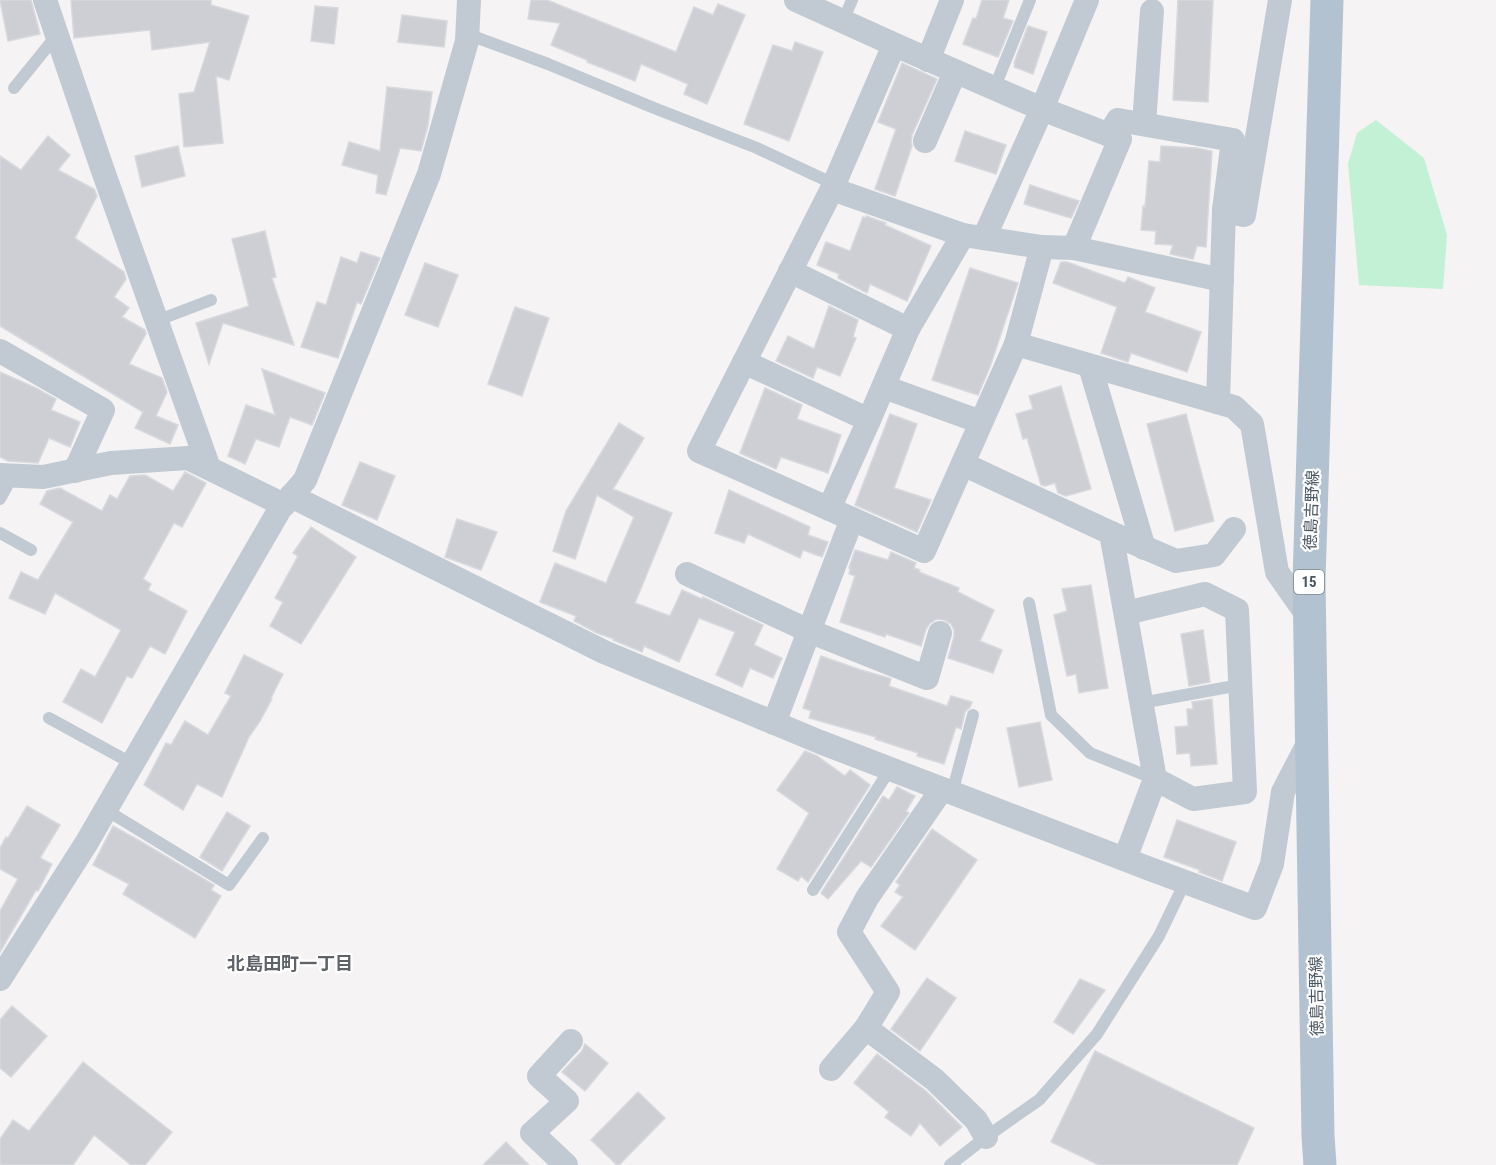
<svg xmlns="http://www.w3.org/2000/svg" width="1496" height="1165" viewBox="0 0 1496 1165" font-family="'Roboto Condensed','Noto Sans JP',sans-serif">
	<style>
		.green { fill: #c3f1d5 }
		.building { fill: #cdcfd5; stroke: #d7d9de; stroke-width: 1.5 }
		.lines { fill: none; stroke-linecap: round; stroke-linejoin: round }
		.service { stroke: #c1cad2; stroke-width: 12 }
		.minor { stroke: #c1cad2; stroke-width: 24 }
		.primary { stroke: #b3c2d1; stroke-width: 33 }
		.labels { text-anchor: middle; stroke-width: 4.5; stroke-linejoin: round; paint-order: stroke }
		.shield { fill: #fff; stroke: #808990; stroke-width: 1.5 }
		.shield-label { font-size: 15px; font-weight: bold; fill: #4a5661 }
		.street-label { font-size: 16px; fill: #4a5661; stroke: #fff }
		.neighbourhood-label { font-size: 18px; font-weight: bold; fill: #5f6368; stroke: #fff }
	</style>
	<rect width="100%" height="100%" fill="#f5f3f3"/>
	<path class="green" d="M1376,120l48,38 23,77 -4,54 -84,-4 -11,-121 9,-31z"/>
	<g class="building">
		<path d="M0,0h31l9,34 -32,7z"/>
		<path d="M71,0h140v5l38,11 -20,64 -13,-4 7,67 -39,4 -5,-53 15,-2 16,-50 -58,8 -2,-20 -76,8z"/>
		<path d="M531,0h16l129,52 18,-45 19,8 5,-11 27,11 -38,89 -23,-10 4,-10 -47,-20 -6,17 -48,-19v-2l-36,-15 9,-22 -32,-4z"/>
		<path d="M982,0h27l-6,18 10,3 -15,36 -35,-13 10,-26 3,1z"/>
		<path d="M1178,0h35l-5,102 -35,-2z"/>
		<path d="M315,6l23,2 -4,36 -23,-3z"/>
		<path d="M402,15l45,6 -3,26 -46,-5z"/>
		<path d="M1028,26l19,6 -14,42 -19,-7 1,-4h-1z"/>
		<path d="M795,42l28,10 -34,89 -45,-17 29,-79 19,6z"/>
		<path d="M902,63l35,16 -25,56 -1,7 1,4 -17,50 -20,-7 21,-60 -18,-7z"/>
		<path d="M387,87l45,5 -4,33 -7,26 -21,-3 -14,47 -10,-2 2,-18 -36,-10 7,-23 31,9z"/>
		<path d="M965,131l41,14 -10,29 -41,-13z"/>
		<path d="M48,136l22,19 -12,15 36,19 3,7 -22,42 49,34 2,7 -12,18 15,11 -7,9 23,13 1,4 -17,30 33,14 5,14 -11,24 22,9 -8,19 -35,-16 8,-16 -143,-86v-170l21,14z"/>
		<path d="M178,146l7,30 -43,11 -7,-31z"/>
		<path d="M1161,146l36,2 15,3 -6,96 -9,-1 -4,13 -23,-5 3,-9 -18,-1 1,-13 -15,-1 2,-24 2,1 4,-46 11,1z"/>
		<path d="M1030,185l49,16 -8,17 -47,-14z"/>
		<path d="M866,216l20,7 -1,2 46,21 -24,55 -37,-17 -3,9 -29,-15 1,-4 -22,-9 9,-23 24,9 13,-34 2,1z"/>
		<path d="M265,231l11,46 -4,1 22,67 -71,-22 -14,41 -13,-41 53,-17 -17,-67z"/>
		<path d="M361,252l19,6 -19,46 -4,-2 -19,56 -37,-11 16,-45 9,3 15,-48 16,6z"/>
		<path d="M1061,262h6l58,21 3,-6 27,11 -10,24 56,20 -14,40 -56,-19 -3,9 -27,-9 16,-46 -64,-24z"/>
		<path d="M425,263l33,12 -20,52 -33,-12z"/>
		<path d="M970,268l48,15 -28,84 -12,28 -46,-15z"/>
		<path d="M829,306l29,14 -5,17 3,1 -16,38 -23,-9 -4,11 -37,-17 12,-25 26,13z"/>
		<path d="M515,307l34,11 -27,78 -34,-12z"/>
		<path d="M262,369l63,24 -13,32 -22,-8 -11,30 -23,-8 -11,25 -17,-8 18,-51 29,10z"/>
		<path d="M0,372l36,16 20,11 -5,11 29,12 -10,25 -21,-9 -11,25 -30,-2 -8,-4z"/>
		<path d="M1061,386l30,103 -25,7 -8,-3 -3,-10 -10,3 -4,-1 -14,-47 -4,1 -7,-25 17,-5 -4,-13z"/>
		<path d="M765,388l37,17 -5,14 44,16 -13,38 -47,-16 -5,12 -36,-16z"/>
		<path d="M890,414l27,10 -23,64 37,12 -14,32 -62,-27z"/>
		<path d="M1186,414l28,107 -39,10 -28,-107z"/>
		<path d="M619,423l25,15 -31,51 59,24 -37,90 35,13 12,-26 20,9 1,-2 60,28 -9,20 28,13 -9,20 -23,-10 -8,19 -26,-12 19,-43 -36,-14 -20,44 -35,-16 -2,6 -29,-12 1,-1 -17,-6 -23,-12 2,-5 -36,-14 15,-39 51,20 28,-66 -37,-22 -22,64 -22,-8 13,-40z"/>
		<path d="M360,462l35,14 -18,44 -35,-15z"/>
		<path d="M185,472l21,11 -24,44 -8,-4 -31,56 8,5 -3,6 39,21 -22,43 -15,-8 -18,32 -5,-2 -25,47 -39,-21 18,-33 14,8 26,-47 -66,-37 -10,21 -36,-16 12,-26 17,8 35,-58 -33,-18 7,-13 13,-3 42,23 8,-16 7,4 13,-23 15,-1 28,16z"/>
		<path d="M729,490l81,37 -2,8 20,7 -6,15 -19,-7 -3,8 -52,-24 -4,9 -29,-10z"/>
		<path d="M457,519l40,13 -16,38 -36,-13z"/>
		<path d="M311,527l45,30 -55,87 -31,-18 13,-24 -8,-4 23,-42 -5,-3z"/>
		<path d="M855,550l33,10 3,-8 25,11 -2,5 6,2 -1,2 40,16 -1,4 36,18 -14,31 22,9 -9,23 -45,-15 6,-21v-7l-3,-6 -7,-4 -7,-1 -7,4 -4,6 -5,17 -35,-12 -1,3 -45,-15 15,-46 -6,-2 1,-5 -1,-1z"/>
		<path d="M1091,585l17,103 -29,5 -3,-19 -9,2 -13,-61 13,-4 -5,-22z"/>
		<path d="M1203,630l7,52 -21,4 -8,-52z"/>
		<path d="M244,655l39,19 -12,24 1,1 -12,22 -11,16 -27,60 -25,-13 -14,26 -39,-25 22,-42 5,2 14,-24 23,14 23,-39 -6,-3z"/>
		<path d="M821,656l40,14 28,8 2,1 -2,7 58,20 4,-10 21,6 -2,5 -5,5 -4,17 -5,-2 -12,37 -27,-8 1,-3 -43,-14 1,-2 -67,-19 2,-7 -8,-3z"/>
		<path d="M1212,699l5,65 -26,2 -1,-13 -13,1 -2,-27 13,-1 -1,-17h6l-1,-7z"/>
		<path d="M1040,722l12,58 -33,7 -12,-59z"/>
		<path d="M805,751l12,5 28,20 5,-6 20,15 -62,97 -7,-6 -3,5 -21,-12 32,-56 -32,-23z"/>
		<path d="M897,787l18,9 -9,15 3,2 -38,54 -10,-6 -33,38 -7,-6 62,-97 6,4z"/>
		<path d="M27,806l33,19 -20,33 12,6 -14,27 -2,-1 -36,62v-41l18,-32 -18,-10v-21l6,-11 2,1z"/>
		<path d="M227,812l23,14 -28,45 -22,-14z"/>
		<path d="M1177,820l59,22 -14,39 -23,-9 1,-2 -36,-13z"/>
		<path d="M113,826l27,15 74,44 -3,5 10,6 -26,42 -72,-44 6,-10 -36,-19z"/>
		<path d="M932,829l45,31 -62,90 -34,-24 22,-29 -8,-5 5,-7 -4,-3z"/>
		<path d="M927,978l29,20 -36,53 -29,-22z"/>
		<path d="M1080,979l25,11 -32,44 -19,-12z"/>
		<path d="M12,1006l35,30 -36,41 -11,-9v-48z"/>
		<path d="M585,1044l23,19 -23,28 -23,-19 20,-21z"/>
		<path d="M1095,1051l159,77 -17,37h-138l-48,-23z"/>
		<path d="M877,1054l49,37 36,36 -22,19 -20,-23 -9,13 -26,-19 4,-5 -35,-29z"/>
		<path d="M83,1062l89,70 -27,33h-14l-37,-30 -21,30h-73v-26l13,-19 16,11z"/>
		<path d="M638,1092l27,26 -46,47h-2l-26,-25z"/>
		<path d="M506,1142l23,23h-46z"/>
	</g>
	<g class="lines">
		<g class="service">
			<path d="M843,21l9,-21"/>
			<path d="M467,34l81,30 106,44 103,40 77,36"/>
			<path d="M14,88l43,-53"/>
			<path d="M994,89l36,-89"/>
			<path d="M156,321l55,-21"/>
			<path d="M0,499l13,-24"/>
			<path d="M0,533l31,17"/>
			<path d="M1029,603l22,112 39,38 65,26"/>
			<path d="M1141,703l99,-18"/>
			<path d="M49,718l84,46"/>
			<path d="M952,793l21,-78"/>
			<path d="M106,810l123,75 34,-47"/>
			<path d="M813,890l77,-121"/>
			<path d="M950,1165l36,-28 53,-37 58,-66 62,-98 26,-54"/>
		</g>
		<g class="minor">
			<path d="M45,0l57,168 107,300"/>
			<path d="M796,0l106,48 140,61 78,30 -46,109"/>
			<path d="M928,60l24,-60"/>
			<path d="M1144,124l8,-113"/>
			<path d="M1109,135l9,-15 115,20 -9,70"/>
			<path d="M925,141l30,-69"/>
			<path d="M832,189l62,-144"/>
			<path d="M963,235l79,12 32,1 148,32"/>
			<path d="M984,238l58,-129 45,-109"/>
			<path d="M790,271l118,58"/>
			<path d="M1016,344l26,-97"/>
			<path d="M0,351l103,59 -28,61"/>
			<path d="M744,362l125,58"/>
			<path d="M1090,366l54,182"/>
			<path d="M884,387l97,35"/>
			<path d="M1218,402l6,-192 20,5 36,-215"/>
			<path d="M963,464l148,69"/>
			<path d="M0,475l43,2 68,-14 77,-5 96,47"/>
			<path d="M291,496l313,156 216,90 330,127 105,39 17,-44 11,-72 27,-52"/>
			<path d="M829,509l40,-89 39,-91 55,-94 -131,-46 -133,262 225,100 92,-207 218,63 18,17 25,148 33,47"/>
			<path d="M687,574l122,57 118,47 13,-45"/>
			<path d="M1126,613l79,-19 32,16 8,182 -52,7 -38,-20"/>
			<path d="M774,723l78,-204"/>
			<path d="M1125,859l30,-80 -44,-246 65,28 38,-6 20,-26"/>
			<path d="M0,979l87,-137 193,-333 25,-29 124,-306 38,-133 2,-41"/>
			<path d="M866,1028l69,52 41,40 10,17"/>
			<path d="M831,1069l35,-41 22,-36 -39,-60 18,-34 75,-109"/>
			<path d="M566,1165l-34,-32 35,-32 -28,-25 32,-35"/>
		</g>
		<path class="primary" d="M1320,1165l-2,-29 -9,-555 18,-581"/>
	</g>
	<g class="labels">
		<rect class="shield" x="1294" y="570" width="30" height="24" rx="4.5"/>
		<g class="shield-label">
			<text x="1309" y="587">15</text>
		</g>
		<g class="street-label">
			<text transform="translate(1311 510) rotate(-88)" y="6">徳島吉野線</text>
			<text transform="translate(1316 996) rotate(-91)" y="6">徳島吉野線</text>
		</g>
		<g class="neighbourhood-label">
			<text x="290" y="970">北島田町一丁目</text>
		</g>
	</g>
</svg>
